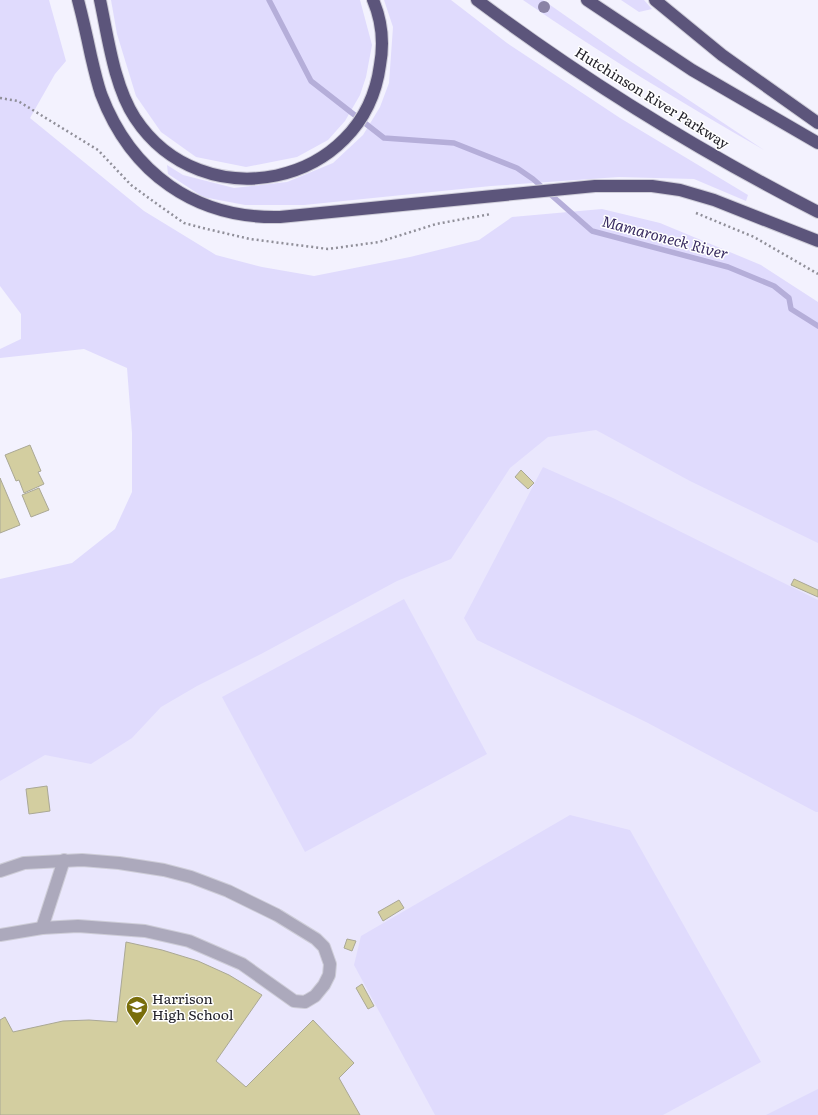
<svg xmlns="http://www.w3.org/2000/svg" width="818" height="1115" viewBox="0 0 818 1115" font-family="Literata,serif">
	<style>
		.built { fill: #eae7fd }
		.green { fill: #e0dbfd }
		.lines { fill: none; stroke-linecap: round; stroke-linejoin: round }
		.stream { stroke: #b5aed9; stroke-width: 5.5 }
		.building { fill: #d3cea0; stroke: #aaa895 }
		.minor-casing { stroke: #cecdd8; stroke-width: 14 }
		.highway-casing { stroke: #cecdd8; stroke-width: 14 }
		.path { stroke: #908f99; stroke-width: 2.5; stroke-dasharray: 2 3; stroke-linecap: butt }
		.minor { stroke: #aca9bc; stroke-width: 12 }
		.highway { stroke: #5c557b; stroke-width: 12 }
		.tree { fill: #8a83a5 }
		.labels { text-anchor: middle; stroke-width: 3; stroke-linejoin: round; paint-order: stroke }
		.street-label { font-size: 14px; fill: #23222a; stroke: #fff }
		.poi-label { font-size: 14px; fill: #23222a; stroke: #fff; text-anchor: start }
		.water-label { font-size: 15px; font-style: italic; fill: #3a2d62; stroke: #fff }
	</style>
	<rect width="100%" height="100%" fill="#f3f2fe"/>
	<path class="built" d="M818,358v757h-818v-500l186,-78z"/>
	<g class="green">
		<path d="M0,0h49l17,61 -11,13 -25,44 114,93 72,44 46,12 52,9 96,-19 69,-17 33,-23 90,-8 58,14 101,42 57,37v241l-128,-62 -94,-51 -48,7 -38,31 -59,91 -54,22 -136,73 -64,32 -36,21 -29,31 -41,26 -46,-9 -45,26v-202l72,-16 43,-34 17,-37v-59l-5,-65 -43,-19 -84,9v-9l21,-10v-25l-21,-28z"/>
		<path d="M111,0h249l12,45 -6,32 -6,18 -15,26 -17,19 -31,17 -51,10 -50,-10 -35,-25 -25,-36 -19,-62z"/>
		<path d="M384,0h67l56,43 113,75 128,77 -2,6 -52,-22 -75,-2 -128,9 -187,19h-59l-42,-8 -35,-23 -1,-9 16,10 51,13 53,-6 46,-19 30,-28 17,-28 9,-24 4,-56z"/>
		<path d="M523,0h20l87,61 134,89c-82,-47 -163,-96 -241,-150z"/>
		<path d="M621,0h23l8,9 -13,3z"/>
		<path d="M543,467l70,31 205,102v212h-2l-170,-90 -169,-82 -13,-22z"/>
		<path d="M404,599l83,155 -182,98 -83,-155z"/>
		<path d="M570,815l60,15 131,232 -98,53h-228l-81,-150 7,-29z"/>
		<path d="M818,1089v26h-52z"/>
	</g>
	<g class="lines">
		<path class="stream" d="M269,0l42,81 73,57 70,5 63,25 16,11 59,52 136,36 46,19 15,12 2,11 27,17"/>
	</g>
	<g class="building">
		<path d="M30,445l11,26 -3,1 6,12 -20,9 -5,-13 -3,1 -11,-26z"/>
		<path d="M521,470l13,13 -6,6 -13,-12z"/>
		<path d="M0,478l20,47 -20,8z"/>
		<path d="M39,488l10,22 -18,7 -9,-22z"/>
		<path d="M794,579l24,11v7l-27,-12z"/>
		<path d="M47,786l3,25 -21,3 -3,-25z"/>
		<path d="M399,900l5,8 -21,13 -5,-9z"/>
		<path d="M347,939l9,2 -4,10 -8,-3z"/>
		<path d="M126,942l36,8 36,11 31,14 33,20 -46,66 30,26 67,-67 41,43 -15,15 21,37h-360v-95l5,-3 8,15 50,-11 26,-1 28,2z"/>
		<path d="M362,984l12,22 -6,3 -12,-21z"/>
	</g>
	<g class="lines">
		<g class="minor-casing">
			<g id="minor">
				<path d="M0,871l24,-8 58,-3 37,3 45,7 27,7 37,14 49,24 39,24 8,8 6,17 -1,11 -5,10 -9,11 -10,6 -11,-1 -52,-37 -53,-23 -44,-10 -67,-5 -36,2 -42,7"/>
				<path d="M42,928l22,-68"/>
			</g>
		</g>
		<g class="highway-casing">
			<g id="highway">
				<path d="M78,0c5,19 9,37 13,56 3,13 6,26 10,38 30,79 94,125 179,123l315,-31h57l28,4 34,10 104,41"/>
				<path d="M100,0c8,37 14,86 35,118 67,102 229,69 245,-53 4,-22 2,-44 -7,-65"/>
				<path d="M477,0c107,80 222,151 341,212"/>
				<path d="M587,0l105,70 126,73"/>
				<path d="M655,0l67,55 96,68"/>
			</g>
		</g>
		<g class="path">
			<path d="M0,98l18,3 80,49 33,35 26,19 27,19 23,6 43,10 78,10 51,-7 57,-18 55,-10"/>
			<path d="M696,213l58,24 64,37"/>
		</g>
		<use href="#minor" class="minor"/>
		<use href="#highway" class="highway"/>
	</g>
	<circle class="tree" cx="544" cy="7" r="6"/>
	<defs>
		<g id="school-pin" transform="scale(1.15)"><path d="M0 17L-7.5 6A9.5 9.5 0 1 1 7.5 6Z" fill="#796e0b" stroke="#fff"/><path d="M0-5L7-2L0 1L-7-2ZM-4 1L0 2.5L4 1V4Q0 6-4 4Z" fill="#fff"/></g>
	</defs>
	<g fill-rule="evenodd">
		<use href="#school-pin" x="137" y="1007"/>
	</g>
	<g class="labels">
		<g class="street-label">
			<text transform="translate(652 98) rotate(32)" y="5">Hutchinson River Parkway</text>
		</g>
		<g class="poi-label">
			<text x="152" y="1004">Harrison<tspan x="152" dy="16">High School</tspan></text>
		</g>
		<g class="water-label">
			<text transform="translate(665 238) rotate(15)" y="5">Mamaroneck River</text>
		</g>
	</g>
</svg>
